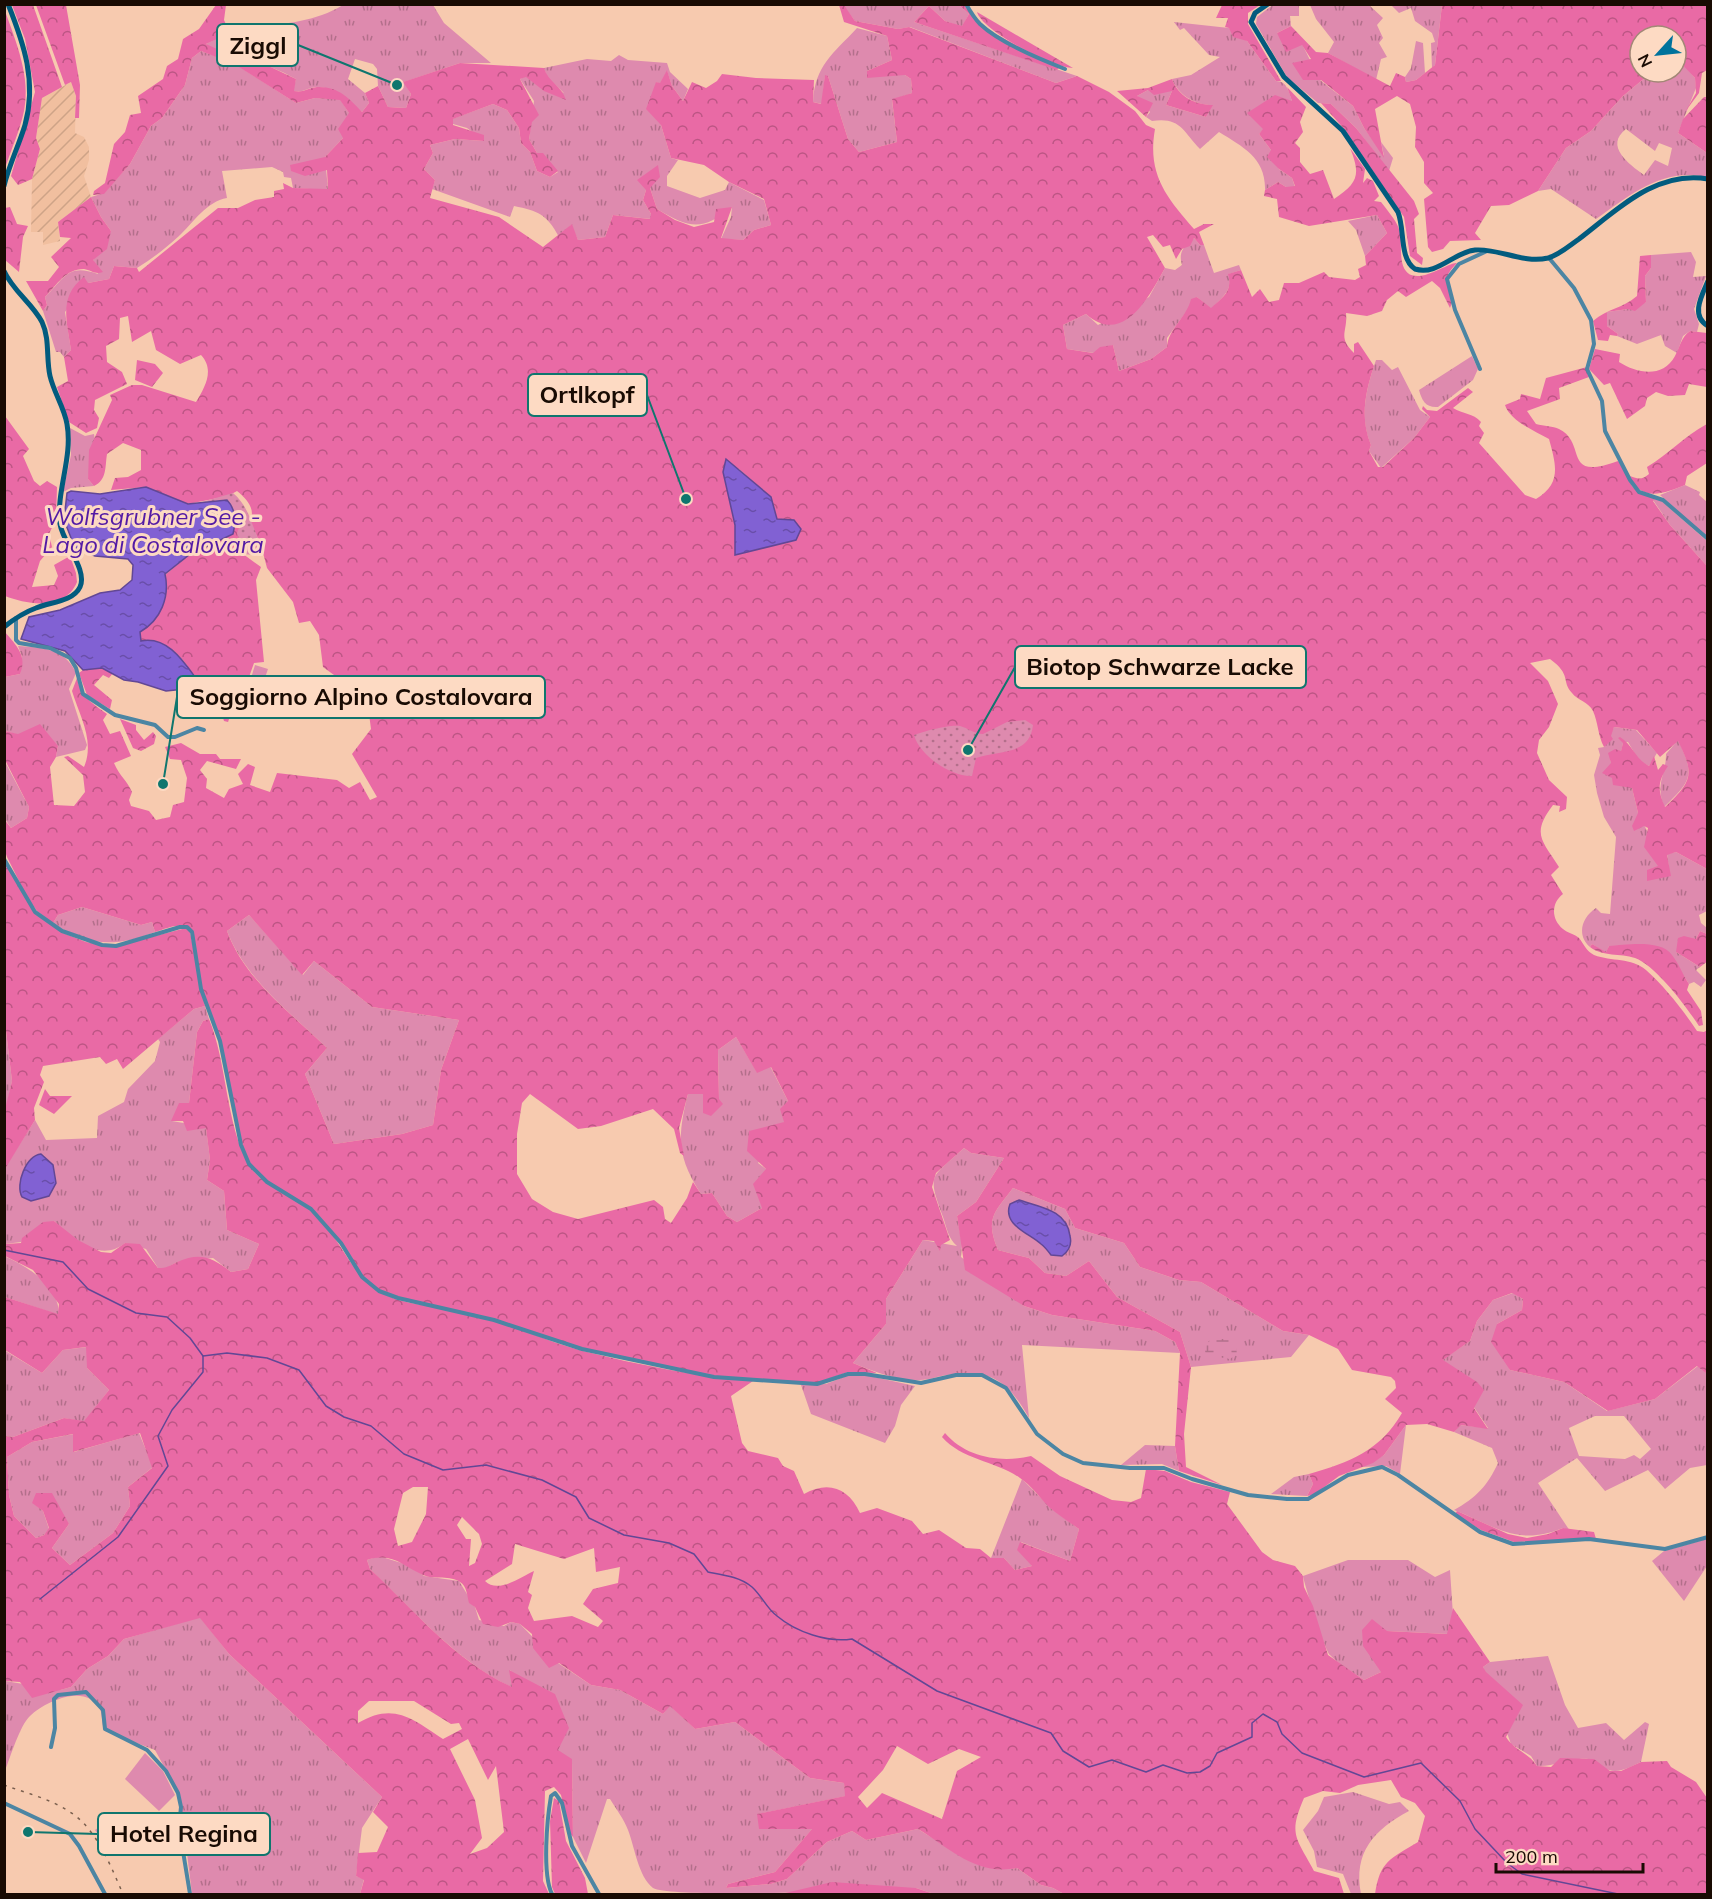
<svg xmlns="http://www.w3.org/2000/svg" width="1712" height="1899" viewBox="0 0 1712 1899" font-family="Mulish,sans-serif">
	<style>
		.industrial { fill: url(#industrial-furrows) }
		.grass { fill: url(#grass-tufts); fill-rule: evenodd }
		.forest { fill: url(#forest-crowns); fill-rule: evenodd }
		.wetland { fill: url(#wetland-marsh) }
		.park { fill: url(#park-dots) }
		.pitch { fill: #de8aae }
		.water { fill: url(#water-ripples); stroke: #624795; stroke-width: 1.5 }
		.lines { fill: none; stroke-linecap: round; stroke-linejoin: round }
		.stream { stroke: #624795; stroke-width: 1.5 }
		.minor { stroke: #4c85a3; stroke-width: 4 }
		.secondary { stroke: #025b7e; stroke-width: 5 }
		.rail { stroke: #7a5f4e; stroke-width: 1.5; stroke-dasharray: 3 6; stroke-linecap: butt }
		.labels { text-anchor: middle; stroke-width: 6; stroke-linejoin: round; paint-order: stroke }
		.water-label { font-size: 24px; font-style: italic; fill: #531aa5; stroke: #fddac3 }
		.leader { fill: none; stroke: #0f766e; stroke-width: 2 }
		.callout-dot { fill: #0f766e; stroke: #fddac3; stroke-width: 2 }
		.callout { fill: #fddac3; stroke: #0f766e; stroke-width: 2 }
		.callout-label { font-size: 24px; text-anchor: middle; font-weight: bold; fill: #190b03 }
	</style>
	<defs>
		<pattern id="industrial-furrows" width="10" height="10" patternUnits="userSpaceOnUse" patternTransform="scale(1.5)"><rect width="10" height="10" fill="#f1bf9f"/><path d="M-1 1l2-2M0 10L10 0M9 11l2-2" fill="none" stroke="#cea387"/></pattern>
		<pattern id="grass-tufts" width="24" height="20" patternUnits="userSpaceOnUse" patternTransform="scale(1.5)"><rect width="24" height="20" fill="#de8aae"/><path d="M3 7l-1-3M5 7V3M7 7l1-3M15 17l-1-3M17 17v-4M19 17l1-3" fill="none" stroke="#b36f8b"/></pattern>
		<pattern id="forest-crowns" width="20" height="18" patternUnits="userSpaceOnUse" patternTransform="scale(1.5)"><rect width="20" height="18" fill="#e96aa5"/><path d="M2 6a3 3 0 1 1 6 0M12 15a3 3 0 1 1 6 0" fill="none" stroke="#bc5584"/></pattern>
		<pattern id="wetland-marsh" width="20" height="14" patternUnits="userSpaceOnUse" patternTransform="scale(1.5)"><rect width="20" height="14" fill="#de8aae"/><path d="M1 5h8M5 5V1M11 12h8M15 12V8" fill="none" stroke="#b36f8b"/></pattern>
		<pattern id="park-dots" width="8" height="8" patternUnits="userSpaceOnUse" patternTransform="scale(1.5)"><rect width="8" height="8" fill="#de8aae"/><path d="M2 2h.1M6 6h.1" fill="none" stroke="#b36f8b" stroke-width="1.8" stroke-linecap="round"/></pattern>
		<pattern id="water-ripples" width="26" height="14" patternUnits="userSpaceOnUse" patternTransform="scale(1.5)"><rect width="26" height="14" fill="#8161d3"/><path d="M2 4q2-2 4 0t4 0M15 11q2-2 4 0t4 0" fill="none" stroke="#694ea9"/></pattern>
	</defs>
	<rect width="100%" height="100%" fill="#f7caaf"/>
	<path class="industrial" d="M71,82l5,14 -1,37 9,4 5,10v13l-5,16 7,21 -33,25 2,19 -17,4v-13h-12l1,-53 8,-30 -4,-11 6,-40z"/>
	<g class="grass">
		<path d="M1274,4l95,1 14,13 -6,7 6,13 -4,5 8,14 -6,2 -5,21 -48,-27 6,-11 -18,-23 -6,-14 -11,1v10h-9l1,10 -14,7 25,11 18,36 33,26 11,22 20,28 -3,-14 12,16 -4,13 -33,-43 -25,-24 -13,-1 -31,-26 -31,-53 1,-7z"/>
		<path d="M343,5h90l11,18 47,40h-31l-56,19 7,12 -5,14 -18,-1 -10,-21 -1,-17 -4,-5 -18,-5 -7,20 17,14 4,10 -7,9c-13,-10 -27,-26 -46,-25 -9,1 -13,6 -23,4l3,-12c-24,-13 -37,-18 -64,-17l64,41 19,-5 25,1 9,14 -6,25 -18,19 3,33 -35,-2 -2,-10 -7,-1 -1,-5 -11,-5 -50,4 5,27c-20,3 -34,25 -48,38 -13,12 -27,23 -42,32l-23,-2 -5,13 -21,4 -23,29 6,38 -7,7 -4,-5h-4l-13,-41 4,-6 -2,-8c20,-19 22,-34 53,-23l-5,-14 18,-29 -10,-14 -10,-20 13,-4 26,-29 21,-38 11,-8 23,-33 7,-27 9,-7 23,8 -18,-15c8,-4 16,-9 25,-11 38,-10 78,-7 112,-28z"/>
		<path d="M843,5h116l10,9 -7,13 -17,-6 -16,-15 -15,16 163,54 -21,7 -146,-56 -12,2 -43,-8z"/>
		<path d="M1391,5h51l-7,60 -3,3 -1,-25 4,-1 -3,-9 -17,-12 -4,-13 -12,5z"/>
		<path d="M1174,22l55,6 18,13 29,40c11,0 13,11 16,20l-33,33 12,16 8,19 13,9 3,9h-9l-8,-5 -13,8c1,-32 -22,-43 -46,-58l-19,17c-18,-19 -20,-32 -48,-28l-6,-4 4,-5 -13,-16 11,-6 24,1 -6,14 40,12 6,-12c-17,0 -34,-10 -40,-26l19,-4 29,-18 -11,-2 -25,-27 -4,2z"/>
		<path d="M857,28l30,8 5,24 -25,11 38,4 6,4 1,14 -20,7 5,42 -38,10 -11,-13 -20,-63h-3l-3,28 -9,-2c2,-37 20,-48 44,-74z"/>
		<path d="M1416,41l7,2 2,30 -9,7 -10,2 -1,-5 6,-9z"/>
		<path d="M619,55l9,5 39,3 3,9 18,17 -5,12 -11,-15 -5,-15 -7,13 -4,-2 5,43 10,33 7,2 -11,16v10l33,12 25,-8 4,-8 35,18 7,25 -17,5 -11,10 -22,-1 10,-22 1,-10c-30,25 -43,21 -75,2l-7,-21 -4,2 -3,10 8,14v5l-38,-4 -8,22 -27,3 -7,-15 -12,12c-12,-23 -21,-26 -45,-31l-4,11 -78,-28 3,-9 -11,-11 9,-16 -3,-8 25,-6 29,2 -17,-13 -14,-4 -1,-5 41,-15 14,6 12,18 2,15 9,9 7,19 13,6 8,-5 -21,-19 -8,-14 5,-38 -14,-22 6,-3 38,17 -17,-16 -3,-9 43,-9 24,2z"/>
		<path d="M1677,57l18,21 1,10 -18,45 29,20v24c-44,-10 -77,18 -111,42l-45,-30 -13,2 28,-43 25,-17 32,-35 29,-24h24zM1626,129l29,22 4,-8 13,5 -4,18 -13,-6 -11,15c-15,-11 -40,-29 -18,-46z"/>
		<path d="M1377,215l10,18 -22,23 -9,-26 -8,-9z"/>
		<path d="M1194,238l6,7h4l10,28 25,-8 2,5 -12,4c4,17 -7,23 -18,35l-14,-12 -30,41v9l-16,12 -32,12 -6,-26 -19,8 -27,-4 -4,-24 23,-11 12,11 51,-28 16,-29 10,2 7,-5c-4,-14 2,-18 12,-27z"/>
		<path d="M1691,252l5,10 -3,15 13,-1 -12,33 5,15 -2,8 -7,-1 -7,5 -6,17 -12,-7 -4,-11 -24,9 -20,-8 1,-2 -11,-8v-14l21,-3 18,-7 -1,-26 6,-8v-13z"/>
		<path d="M1472,356l6,13 -5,11 -35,27c-12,1 -16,-6 -19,-17z"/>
		<path d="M1376,360h6l10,10 6,-3 22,43 10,7 -16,21 -33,30 -12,-17 2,-6c-12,-28 -5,-56 5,-85z"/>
		<path d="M70,428l15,8 9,-2 1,7 -7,38 6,7 -23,2 -8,4 8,-37z"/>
		<path d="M1685,485l15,7 -1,3 8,7v35l-47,-42z"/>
		<path d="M1657,497l50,44v25l-37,-41 -17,-25z"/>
		<path d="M18,646c25,2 47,2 58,27l-7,16 18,56 -2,5 -29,7 2,-11 -53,-15v-54l15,-3 2,-17z"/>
		<path d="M1614,727l22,3 21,23 -8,13 -10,-5 -11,-19 -5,1 -2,9 -11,4 1,7 21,25 6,25 32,63 -3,-22 9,-2 31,17v42l-8,4 2,8 6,5v6l-7,-3 -4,8 -20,13 24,15 -4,3 10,10 -5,7 -7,-5 -5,2 -7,-11 -32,-27h-41l-3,7 -14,-9 -2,3c-14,-12 -8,-30 6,-39l5,5 9,1 6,-77 -12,-20 -7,-24 -3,-18 6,-20 -2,-7 6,-1z"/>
		<path d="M1678,740c17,35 14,40 -14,67 -9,-25 2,-31 2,-53z"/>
		<path d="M4,760l25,47 -2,11 -16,10 -6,-9z"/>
		<path d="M82,907l59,18 11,-3 3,10c-38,15 -67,15 -102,-9l5,-8z"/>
		<path d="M249,915l54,60 11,-14 58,46 87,13 -18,50 -8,55 -31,9 -68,10 -29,-70 22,-26c-37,-36 -81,-68 -100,-117z"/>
		<path d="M205,1006l4,13 -6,2 -6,11 -8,71 -17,18 34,6 4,33 -3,20 17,11 3,39 32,14 -11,25 -17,3 -18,-14 -36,4 -10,6h-9l-12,-19 -21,-6c-24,20 -52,-3 -71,-22l-33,21 -16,2 -1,-75 31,-49 11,20 51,-2 1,-22 26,-14 4,-13 27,-28 5,-19 -2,-3 36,-30z"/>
		<path d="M4,1014l8,67 -7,32h-1z"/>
		<path d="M736,1037l21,35 13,-6 18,35 -4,21 -26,41 8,6 -4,39 -25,14 -10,-6 -15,-23 -11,1c-24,-37 -24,-57 -13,-100h15v19l16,-14 -1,-49z"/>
		<path d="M964,1148l7,5 33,5 -28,44 -19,14 5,28 -1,13 63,49 28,9 103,16 20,11 5,11 -158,-8 7,73c-21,-37 -38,-50 -82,-43 -9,1 -18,5 -27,5 -23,1 -47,-9 -67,-17l33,-39v-25l37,-59 34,6c-9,-8 -10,-17 -14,-29 -16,-44 -13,-38 21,-69z"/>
		<path d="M1013,1188l52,21 10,19 49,15 16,24 39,13 22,2 82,49 26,4 -18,22 -100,10 -11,-35 -63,-35 -28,-36 -23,15 -21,-3 -16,-15 -31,-8c-13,-32 -4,-37 15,-62z"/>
		<path d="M4,1256c24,11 55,29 55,59l-54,-18z"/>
		<path d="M1513,1293l10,6 -1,11 -25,14 13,46 54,12 43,29 48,-12 43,-33 9,8v91l-17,3 -25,21 -17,-19 -43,21 -28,-33 -39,25 32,48 -7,-3c-46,19 -68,-2 -109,-18 22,-12 34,-25 44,-47l-6,-15 -38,-16 6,-7 28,3 -46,-68 28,-19 7,-20 16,-21zM1595,1416h29l27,33 -11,10 -6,-4 -9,4 -46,-3 -10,-28z"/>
		<path d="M87,1347v21l22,22 -25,32 -20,-4 -51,19 -8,-1 -1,-86 38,23 21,-23z"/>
		<path d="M849,1375h16l50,11 -14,19 -6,21 -10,17 -74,-29 -10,-29 25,-1z"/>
		<path d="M1406,1425l-6,49 -14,-8 -25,1 23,-12z"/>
		<path d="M139,1433l14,34 -25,20 2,19 -17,27 -43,32 -18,-17 17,-24 -37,-22 11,9 6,18 -5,6 -8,3 -22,-22 -5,-21 -2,-38 25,-15 42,-8v18z"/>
		<path d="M1145,1445l30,1 4,25 -17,-7 -41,1z"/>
		<path d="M1309,1474l4,10 -6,12 -36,-2 23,-17z"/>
		<path d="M1022,1479l30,30 27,20 -9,32 -49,-19 11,24 -17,4 -11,-12h-13z"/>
		<path d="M1707,1539v27l-23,35 -32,-40 12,-10z"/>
		<path d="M379,1556l32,10 13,10 35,5 16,26 4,13 25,6 7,-4 9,2 38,39 33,22 29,5 43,24 7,-9 25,24 40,-7 75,56 34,5 2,13 -88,18 2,15 53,-1 -38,44 -47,12 -2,4 45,-4 16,-5 40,-37 25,-11 14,9 52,-11c24,15 72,45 99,39l24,17 12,3 11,6h-130l-18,-6c-40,2 -242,11 -263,0 -15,-12 -18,-40 -25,-58 -4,-11 -12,-21 -18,-31h-3l-21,64 -13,-26 -1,-77 -14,-9 -48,-81 3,18c-57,-27 -98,-76 -143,-119l-3,-9z"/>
		<path d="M1348,1560h60l27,17 15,-7 3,45 -5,19 -61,-3 -6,41 -17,8c-11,-8 -25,-15 -34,-25 -5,-4 -26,-72 -27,-79z"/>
		<path d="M200,1617l29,37 153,143 -20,31 -6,48 8,3 -4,15h-168l-12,-98 -25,-46 -50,-19c-4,-7 -2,-15 -5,-22 -14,-26 -54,-8 -70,7 -10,9 -20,42 -25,55v-90l55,9 11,-3 16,-18 21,-13 16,-17z"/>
		<path d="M1548,1656l17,49 13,23 28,-5 18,17 21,-18 4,2 -8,38c-9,4 -22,12 -32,8 -13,-5 -12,-13 -30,-11 -15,1 -26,8 -42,7l-6,-10 -20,-12 -28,-77 7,-5z"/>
		<path d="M1353,1792l36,12 11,-2 9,9c-35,19 -56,41 -48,83h-10l-8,-20 -26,-7 -3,-16 -11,-21 15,-19 6,-14z"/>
	</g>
	<g class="forest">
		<path d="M12,5h21l29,82 -20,11 -6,40 4,11 -8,30 -14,6 -7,-9 24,-84 -10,-53z"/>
		<path d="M36,5h30l14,80 -1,33h-4l1,-22 -5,-14 -6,3z"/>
		<path d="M216,5h10l-2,15 6,13 -24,11 20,9 -2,7 -23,-9 -9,7 -7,27 -23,33 -11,8 -21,38 -26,30 -11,1 1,-4 11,-8 9,-39 11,-12 5,-17 11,-2 -3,-17 25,-17 4,-13 11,-7 5,-20 16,-10z"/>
		<path d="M839,5h5l11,16 43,8 11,-2 147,56 21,-7 32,16 26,19 11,14 9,4c-8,45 11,68 39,100l10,-5h10l-15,8 5,13h-4l-6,-7 -4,8 -8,3 -6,10 -6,-14 -7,2 -10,-12 -6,2 18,31c-16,29 -42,79 -79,46l-23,11 4,24 26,4 7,-6 13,-2 6,26 32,-12 16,-12c1,-18 20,-30 24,-48l6,-2 14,11c12,-11 22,-17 17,-34l13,-4 11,27 8,-8 9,13 10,-2 5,-17h15l25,-11 5,5 26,3 5,-3 -2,-8 8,-4 -1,-9 22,-23 -10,-18 -68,11 -30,-9 -2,-18 -13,-3 1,-6 13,-8 8,5 9,-1 -3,-8 -13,-9 -12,-12 4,-7 -12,-16 4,-5 -16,-16 28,-18 17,6 -5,-14 19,20 -6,15 3,10 -8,11 5,5v14l10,12 13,-4 11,29c24,-16 27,-24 16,-51l15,21 -2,14 4,-5 6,3 6,15 -5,5 7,1c6,8 15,18 18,27 3,10 1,23 3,33 7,32 46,-1 55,1 -24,24 2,24 -7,45l-10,-20 -8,-7 -26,16 -8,-6 -11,9 -5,11 -15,5 -21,-3c2,19 -9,24 8,40v-9l4,-2 16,24c-9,27 -14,53 -3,79l-2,6 9,16h5l31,-29 16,-21 -8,-8 1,-3 4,4 10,1 31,-23 5,4 -20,16c10,6 20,5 28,14l-2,4 5,7 -5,10 46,52 11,4c26,-16 20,-34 13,-60 -14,-8 -39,-18 -44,-34l15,-6 1,-5 19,5 6,-21 41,-11 2,10 -30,11 1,11 -33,12 9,13c8,2 17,2 23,5 29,14 2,53 59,32 18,23 5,29 39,36l-4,4 17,24 37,41v303l-31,-17 -9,3 4,21 -24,5v-11l11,-4 -14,-19 4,-19 -4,-2 -10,5 -2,-5 6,-13 -6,-25 -19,-3 -1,-7 -10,-5 9,-10 -3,-10 7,-4 6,2 2,-8 -5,-5 2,-1c13,8 15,22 29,29l5,-10 4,14 5,-6 5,2c-10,15 -11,24 -3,41 27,-26 30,-32 13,-66l-18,16 -23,-27 -23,-3 -3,9 2,3 -9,8c-6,-11 -6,-25 -11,-36 -4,-9 -16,-11 -21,-18 -11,-12 0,-18 -22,-34l-20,4 18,18 10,23 -9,23 -10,13 -2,13 12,27 18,17 -1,12 -7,3 1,-6 -7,-1c-22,29 -11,35 6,62l-8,8 12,19c-12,9 -12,25 0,35 4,4 12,5 16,9 5,6 7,13 15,17 18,7 37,2 52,15 19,17 37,40 51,61l7,1 3,-2v344l-10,-8 -42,33 -47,12 -44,-29 -54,-12 -19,-28 6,-18 25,-14 1,-11 -11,-6 -19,7 -16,21 -7,20 -27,19 34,22 7,8 -10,18 14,21 -27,-4 -7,7 -27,-8 -21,1 -22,30 -11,8 -34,13 -24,18 -8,2 6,-12 -4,-10c41,-12 71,-23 93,-61l-17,-14 11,-11 -1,-7 -4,-4 -39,-7 -14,-21 -29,-14 -26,-4 -82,-49 -22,-2 -39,-13 -16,-24 -49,-15 -10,-19 -52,-21c-19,25 -28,30 -15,62l31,8 16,15 21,3 23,-15 28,36 63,35 11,35 -7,67 2,33 36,18 -43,-14 -4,-25 5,-93 -5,-11 -20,-11 -103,-16 -28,-9 -59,-36 -8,-54 19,-14 28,-44 -33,-5 -7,-5 -28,25 -4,14 18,53 -9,5 -1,6 -6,-10 -11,-1 -37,59v25l-33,39 24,10 -29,-1 -31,11 -103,-7 -132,-27 -88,-30 -81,-17 -33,-12 -18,-13 -21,-35 -30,-33 -43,-27 -18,-19 -8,-19 -22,-103 -18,-52 -9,-58c-12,-10 -24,-3 -38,1l-3,-10 -11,3 -59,-18 -24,8 -5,8 -16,-12 -10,-14 -20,-40 -2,-6 -1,-32 7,9 16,-10 2,-11 -24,-47v-29l13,3 22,-10 18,22 -2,11 -6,10 4,38 20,1 11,-14 -2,-17 -19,-18 4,-1 16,11c11,-26 -4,-50 -12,-76l5,-13c4,19 15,25 30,36l-4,6 7,14 10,-3 11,25 -17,7c6,14 13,17 18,29l-3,8 2,6 18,5 7,9 14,-3 3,-12 11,-3 3,-24 -6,-18 -11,-1 -5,-12 16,-4 19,11h16l4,5h21l-5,10 -29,-8 -7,9 7,9 -1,9 18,10 5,-9 14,-5 -5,-10 10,-10 7,3 -5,18 20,7 7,-19 60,7 12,8 11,-6 10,18 7,-3 -25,-43 19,-25 -4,-30 -44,-32 -4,-32 -9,-14 -11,2 -6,-21 -26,-34 -6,-23 -11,-23c6,-13 -3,-23 -13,-31l-9,5 -40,8 -42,-17 -35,3 4,-12 13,-1 13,-7v-20l-18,-7 -16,11c-2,13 0,26 -13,32l-6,-7 1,-29 23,-50 -2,-5 22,-10h10l54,17c9,-15 19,-32 5,-47l-21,9 -24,-14 -5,-19 -19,11 -4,-26 -8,2 -1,21 -13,7 1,16 15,10 5,12 -32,16 -1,10 5,8 -2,10 -11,5 -17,-11 -12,-35 11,-6 -4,-24 7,-7c-4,-28 -13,-54 13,-73l4,6 21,-4 5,-13 23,2 2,4 79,-64h20l17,-8 19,-3v-6l10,-2 -1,-6 10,5 35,1 -1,-19 -22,6 -14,-5 -1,-6 35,-8 18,-19 -5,-9 11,-16 -9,-13 -25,-2 -19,5 -65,-41 3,-3 24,2 38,18 -2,12c9,2 14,-3 23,-4 21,-1 32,11 45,25l7,-9 -4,-10 13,-7 10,21 18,1 5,-14 -8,-12 57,-19 84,5c4,14 18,18 22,32l-22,-9 -18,-14 -6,2 19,36 -7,7 -3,17 8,14h6l15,18 -8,6 -13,-6 -7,-19 -9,-9 -2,-15 -12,-18 -14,-6 -40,15v6l31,10v6l-29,-2 -25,6 3,8 -9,16 11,11 -5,18 69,19 44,30 29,-23 6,16 27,-3 8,-22 37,4 1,-5 -8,-14 3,-10 -9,-10 21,-15 2,12 -10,11 7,21 18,11 19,7 20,-5 2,-13 16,-2 -11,31 22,2 11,-10 17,-5 -7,-26 -35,-17 -25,-17 -33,-7 -10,-33 -15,-16 10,-27 4,1 7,-13 5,16 11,15 9,-19 14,6 11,-7 5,-7 34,4 58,2 -1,22 8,2 4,-29 3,1 20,63 11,13 38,-10 -5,-43 20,-6 -1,-14 -6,-4 -38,3v-7l25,-11 -5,-24 -43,-14zM739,469l32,28 6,22 17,1 -7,22 -52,12v-29l-12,-53zM249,915l53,60 12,-14 58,46 87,13 -18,50 -8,55 -31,9 -68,10 -29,-70 22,-26c-37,-36 -82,-68 -100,-117zM736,1037l21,36 14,-6 17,34 -8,8 4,13 -35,9 -2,20 19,18 -13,15 9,24 -25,14 -10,-6 -15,-23 -11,1 -8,-12 -6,16 -16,25 -6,-4 -2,-12 -9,-7 -76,19 -25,-7 -21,-13 -15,-25v-40l5,-31 8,-9 48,35 23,-3 52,-17 21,20 6,24 4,3 -5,-28 9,-34h15v19l8,3 12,-12 -4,-5 -1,-49z"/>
		<path d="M959,5h5l15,20 80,43 -2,2 -143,-48 15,-16 16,15 17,5 7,-12z"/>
		<path d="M1222,5h38l-12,8v11l33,57h-5l-29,-40 -14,-4 -4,-9 -4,-1 3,-9h-12z"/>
		<path d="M1442,5h265v65l-5,3 -3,20 -14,19 11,-19 -1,-15 -19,-20v-22h-36v36h12l-29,24 -32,35 -25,17 -28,43 -29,14 -18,1 -16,27 6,7 -31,1 -7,8 -11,3 -4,-5 -4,-48 9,-6 -9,-10v-21l-9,-15 1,-20 -6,-23 -13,-8 -22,13 9,49 -20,-30 -11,-22 -32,-26h-18l-11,-17 19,-4 -9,-14 -16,7 -9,-19 14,-7 25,26 12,1 62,33 6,-13 9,4 1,5 10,-2 19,-15z"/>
		<path d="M5,11c11,31 26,66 19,100 -4,19 -13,39 -19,57z"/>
		<path d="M977,12l96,56c-19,0 -91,-37 -96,-56z"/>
		<path d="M1172,79c6,17 23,26 41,26l-7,12 -40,-12 6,-14 -18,4 -6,-5 -11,6 16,7 -7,14 -29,-26 31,-3z"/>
		<path d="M1704,97h3v56l-29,-20 5,-14z"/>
		<path d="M1321,103l10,1 25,24 58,73 5,13 -5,5 3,34 6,5 -1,7 -12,-9 -6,-39 -58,-86z"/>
		<path d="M91,197l10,20 10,14 -4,18 -14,11 10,12c-8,3 -12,-2 -19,-3 -19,0 -27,16 -39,28l2,8 -4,6 -17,-30h22l11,-14 -8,-10 20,-19 -11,-1 -2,-15z"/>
		<path d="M10,207l7,17 11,2 -5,11 -4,35 -14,-12v-52z"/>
		<path d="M1651,255v13l-6,8 1,26 -11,9 -7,-2 -21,3v14l11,8 -1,2 -7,-1 -2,6 -10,-1 -5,-19c15,-13 29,-12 44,-25l3,-40z"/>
		<path d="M1690,331l17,2v54l-18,-3 -4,11 -17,1 -12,-4 -9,6 -2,8 -18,13 -17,-36 -6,2 -15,-16 6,-20 25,5 -1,8c19,12 44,16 56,-6 5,-9 6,-19 15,-25z"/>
		<path d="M137,360l18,4 8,9 -11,14 -17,-7z"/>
		<path d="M5,416l24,33 -6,7 11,25 6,5 7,-5 10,6 -1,32 -7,15 3,13 -12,14 -8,26 22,-2 4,-9 -4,-11 16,-9 6,17 1,9c-12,29 -49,23 -72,14z"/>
		<path d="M1707,424v39l-20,13 -2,9c-19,8 -45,18 -55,-9 8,3 12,4 19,-2l-2,-7c23,-14 36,-30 60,-43z"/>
		<path d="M235,525h5l3,29 18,13 -5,13 8,82 -10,1 -11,31 10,6 -23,16 -2,6 -4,-1 -3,-9 -6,1 -3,-7 -12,-3c-3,-9 -3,-21 -7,-28 -10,-19 -30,-39 -53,-34v-9c19,-11 30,-38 25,-57l24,-20 43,-21z"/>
		<path d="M5,632c11,13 23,24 15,42l-15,3z"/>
		<path d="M102,668l11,5 -4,5 -6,-3 -9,10 18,15 -2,9 -23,-14 -8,-22 4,-3z"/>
		<path d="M120,719l16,6v5l8,10 9,-8 3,4 -2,8 -13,7 -8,-3z"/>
		<path d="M5,862l30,52 28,19 23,9 27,5 73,-19 4,4 15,74 -11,3 -71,60 -6,-10 -11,5 -6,-7 -57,9 -3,9 4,7 -10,26 1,12 -30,49 -1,-56 8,-32 -8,-67z"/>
		<path d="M1700,931l7,3 1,27 -8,6 -24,-15 2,-14 6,-2 12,3z"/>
		<path d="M1592,944l14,8 3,-6c17,-1 52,-7 63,9 7,9 11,20 17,29l-2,6 14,21 2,14 -4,1c-13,-20 -43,-60 -64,-68 -15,-5 -32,-1 -45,-11z"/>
		<path d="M209,1019c18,43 17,106 39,144 13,23 41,31 61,46 29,22 39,63 70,82 18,12 40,13 61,17 17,2 35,8 53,13 30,8 59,22 90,30 56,14 112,25 170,30l-22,15 11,47 6,8 30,7 5,8 11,5 10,23c24,-14 45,-6 56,19l17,-5 35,13 11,13 16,-4 27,18 14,1 11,9h13l11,12 17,-4 -15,-16 3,-8 50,19 9,-32c-10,-7 -21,-14 -30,-22 -9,-9 -18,-22 -29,-29 -24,-17 -58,-18 -78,-41l3,-4c21,25 57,30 86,23l29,20 52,24 19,2 10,-4 5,-29 19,2 26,11 39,10 -3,12 35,48 11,8 22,6 8,10 1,11 9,19 15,49 36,25 17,-8 -18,-26 -1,-16 10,-11 15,12 60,3 6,-26 37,54 -7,5 3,5 37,33 -17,32c8,13 23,16 31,29l14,1 9,-9 34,1 16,12h11l20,-9 26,-1 4,6 25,15 11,16v96h-332c5,-33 15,-35 43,-52l7,-26 -10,-13 -14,-6 -10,-17 -33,5 -18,8 -17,-2 -19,7c-16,37 -8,39 10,73l25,7 5,16h-280l-11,-6 -12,-3 -24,-17c-41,8 -66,-19 -99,-39l-52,11 -14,-9 -25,11 -40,37 -16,5 -45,4 2,-4 47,-12 37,-43h-53l-2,-15 88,-18 -1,-13 -34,-5 -75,-56 -40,7 -25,-23 -7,8 -43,-24 -29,-5 -32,-22 -10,5 -16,-20 -1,-14 -12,-10 -9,-2 -13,5 -15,-3 -8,-17 -6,-4c-2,-7 -2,-17 -9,-21 -9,-7 -26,-2 -37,-7 -21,-9 -30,-23 -56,-15l3,9c45,42 85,92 142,118l-3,-17 46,24 14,34 -11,22 14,9 1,78 -4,-5 -8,-37 -7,-8 -9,4 -2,90 6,13h-189l4,-14 -8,-4 2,-23 19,-1 11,-25 -15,-15 9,-15 -153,-143 -29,-36 -76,21 -16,17 -21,13 -16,18 -39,11 -12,-16 -15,-1v-245l8,1 51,-19 20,3 25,-31 -22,-22 -1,-21 -23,3 -21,23 -37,-23v-53l53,17 1,-10 -26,-34 -28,-14v-12l16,-1 1,-5 21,-16 11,-1 24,19 23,12 10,1 14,-10 15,1 18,24c9,0 11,-2 19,-6 23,-10 35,-5 54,10l17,-3 11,-25 -32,-14 -3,-39 -17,-11 3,-20 -4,-32 -19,3 -4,-10h-12l8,-18h10l8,-71 6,-11zM140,1433l12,35 -24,19 2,19 -17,27 -43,32 -18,-17 17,-24 -17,-31h-16l-4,10 11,8 6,17 -5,7 -8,3 -22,-22 -5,-21 -2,-38 25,-15 41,-8v18zM413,1487h15l-2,27 -14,28 -14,4 -4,-17 9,-36zM462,1517l17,17 3,10 -7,19 -6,3 2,-27h-5l-9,-14zM515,1544l49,15 30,-11 2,24 24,-5 -2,16 -25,6 -10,15 20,17 -5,6 -26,-11 -38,5 -6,-13 4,-13 -4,-3 6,-21c-13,6 -36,23 -49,10l27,-17zM369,1701h45l37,23 8,-1 3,6 -19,10c-31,-21 -50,-37 -85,-16v-12zM468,1739l20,41 8,-14 8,66 -17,16 -17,6 12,-16 -7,-38 -25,-51zM897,1746l31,18 31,-15 22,8 -24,14 -15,48 -60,-26 -15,15 -9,-11 25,-27z"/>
		<path d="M45,1089l5,7h22l-18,18 -15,-9z"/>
		<path d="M1457,1511l51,23 19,4 21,-4 15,-6 31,4 2,7 -82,3 -33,-12 -26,-16z"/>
		<path d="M554,1798l5,3 7,40 19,37 3,16h-33l-3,-7 -2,-66z"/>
		<path d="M832,1882l84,6 18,6h-153z"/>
	</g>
	<path class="wetland" d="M1212,1339h16l7,3 2,12 -7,5 -24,-4 -2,-9z"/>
	<g class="park">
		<path d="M233,493c16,13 19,34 28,52l1,3 -8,7 -11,-1 -6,-21 3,-8h-5l-1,-11 -7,-14 -25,2z"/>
		<path d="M1025,720l8,5c-3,31 -35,25 -57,33l-4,18c-21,1 -53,-21 -58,-41 10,-4 37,-11 46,-9 8,2 14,8 23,8l24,-12z"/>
	</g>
	<g class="pitch">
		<path d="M255,665l13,4 -9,26 -12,-4z"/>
		<path d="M145,1753l18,18 12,24 -16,16 -34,-32z"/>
		<path d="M116,1816l14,20 -20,15 -15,-21z"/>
	</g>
	<g class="water">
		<path d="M726,459l45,38 6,22 17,1 7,9 -5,11 -61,15v-30l-12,-53z"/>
		<path d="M146,487l42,17 39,-4c9,9 9,22 6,34l-44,21 -24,19c5,23 -4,46 -25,58l1,9c25,-5 41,18 54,36l-1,5 -9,7 -19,2 -28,-9 -14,-2 -22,-12 -19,2 -18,-19 -44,-12 8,-22 31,-7 40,-17 20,-3 12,-10 1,-15 -5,-6 -33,-3 -20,-8 -11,-28 3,-27 4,-2 29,3z"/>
		<path d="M41,1154l12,11 3,18 -7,13 -18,5 -9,-4c-7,-13 4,-41 19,-43z"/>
		<path d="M1019,1200c21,7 48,10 51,36 2,8 -1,15 -8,20l-11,-1c-3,-4 -6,-8 -10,-11 -12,-11 -39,-19 -31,-40z"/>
	</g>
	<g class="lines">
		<g class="stream">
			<path d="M4,1250l59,12 25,27 48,24 31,4 23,21 13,18 24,-3 40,5 32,12 27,36 18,11 27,9 33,28 39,16 43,-5 56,15 34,17 13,21 35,17 45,8 25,11 14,18c16,3 32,5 44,15 10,9 15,22 25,29 19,16 51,27 75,23l85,52 114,42 12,18 26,16 23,-7 34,12 17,-7 24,8 13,-1 10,-6 7,-13 35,-16v-14l11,-9 14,8 5,12 20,19 62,24 57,-14 39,38 15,28 32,34 15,11 96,20"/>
			<path d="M40,1599l78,-62 50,-71 -10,-30 14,-26 31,-38v-16"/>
		</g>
		<g class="minor">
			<path d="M966,4c4,7 9,15 14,20 20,19 59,35 85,45"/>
			<path d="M1272,4h10"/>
			<path d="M1549,258l25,30 17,32 3,24 -7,25 15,32 3,30 25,49 9,12 24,8 45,39"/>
			<path d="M1480,369l-25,-59 -8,-31 12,-15 28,-13"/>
			<path d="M16,618v22l3,3 31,5 20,10 6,10 7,26 32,21 40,10 13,12h7l22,-9 7,2"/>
			<path d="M4,859l31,53 27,19 40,14 14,1 64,-19h7l5,5 9,57 19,52 21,104 8,19 18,18 44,27 30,34 21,34 17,14 19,7 96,22 88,29 132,28 103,7 31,-10h17l56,9 35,-8h26l24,13 31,46 26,20 20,9 47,5h34l28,11 56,16 39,4h21l40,-24 34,-8 16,8 82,57 33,12 76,-5 76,10 43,-12"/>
			<path d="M51,1747l4,-19 -1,-29 4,-4 28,-3 17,18 2,19 42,21 19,21 12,22 3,14 -2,20 11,67"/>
			<path d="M4,1803l66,31 9,12 26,48"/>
			<path d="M552,1894c-10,-20 -5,-75 -1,-98l4,-3 7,10 10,43 27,48"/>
		</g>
		<g class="secondary">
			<path d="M1268,4l-13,9 -4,9 33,55 59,54 55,81c7,18 1,46 17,57 22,7 39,-17 60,-19 24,-2 48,14 73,8 11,-3 21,-12 31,-19 38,-29 77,-69 129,-60"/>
			<path d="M4,186c5,-21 15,-41 21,-61 12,-43 -1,-81 -17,-121"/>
			<path d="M4,271c9,20 28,32 38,51 8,17 4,37 8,54 4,17 14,31 17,48 6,34 -11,66 -7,100 3,19 28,46 20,63 -7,15 -31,15 -44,21 -11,4 -22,11 -32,19"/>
			<path d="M1708,281c-6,14 -18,35 0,45"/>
		</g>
		<path class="rail" d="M4,1785c22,8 47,14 66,27 27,17 41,55 53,82"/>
	</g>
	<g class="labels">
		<g class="water-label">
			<text x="153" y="525">Wolfsgrubner See -<tspan x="153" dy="28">Lago di Costalovara</tspan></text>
		</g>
	</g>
	<path class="leader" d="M397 85L298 45M686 499L647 395M968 750L1015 667M163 784L177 697M28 1832L98 1834"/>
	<g class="callout-dot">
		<circle cx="397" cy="85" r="6"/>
		<circle cx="686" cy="499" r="6"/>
		<circle cx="968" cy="750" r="6"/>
		<circle cx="163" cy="784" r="6"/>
		<circle cx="28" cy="1832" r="6"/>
	</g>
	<g class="callout">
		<rect x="217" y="24" width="81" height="42" rx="6"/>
		<rect x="528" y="374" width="119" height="42" rx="6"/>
		<rect x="1015" y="646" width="291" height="42" rx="6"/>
		<rect x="177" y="676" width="368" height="42" rx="6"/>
		<rect x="98" y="1813" width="172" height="42" rx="6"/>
	</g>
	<g class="callout-label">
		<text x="258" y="54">Ziggl</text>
		<text x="587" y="403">Ortlkopf</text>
		<text x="1160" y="675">Biotop Schwarze Lacke</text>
		<text x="361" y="705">Soggiorno Alpino Costalovara</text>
		<text x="184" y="1842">Hotel Regina</text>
	</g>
	<rect width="1712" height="1899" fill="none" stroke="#190b03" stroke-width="12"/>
	<g transform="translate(1658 54) rotate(243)"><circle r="28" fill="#fddac3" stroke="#a28776" stroke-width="1.5"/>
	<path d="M0-4.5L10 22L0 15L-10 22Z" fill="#00729c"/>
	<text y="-9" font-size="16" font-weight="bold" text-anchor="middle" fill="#190b03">N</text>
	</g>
	<path d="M1496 1863v9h147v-9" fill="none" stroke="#190b03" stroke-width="3"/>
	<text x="1505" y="1863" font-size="18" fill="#190b03" stroke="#fddac3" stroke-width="4.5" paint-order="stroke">200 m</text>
</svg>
